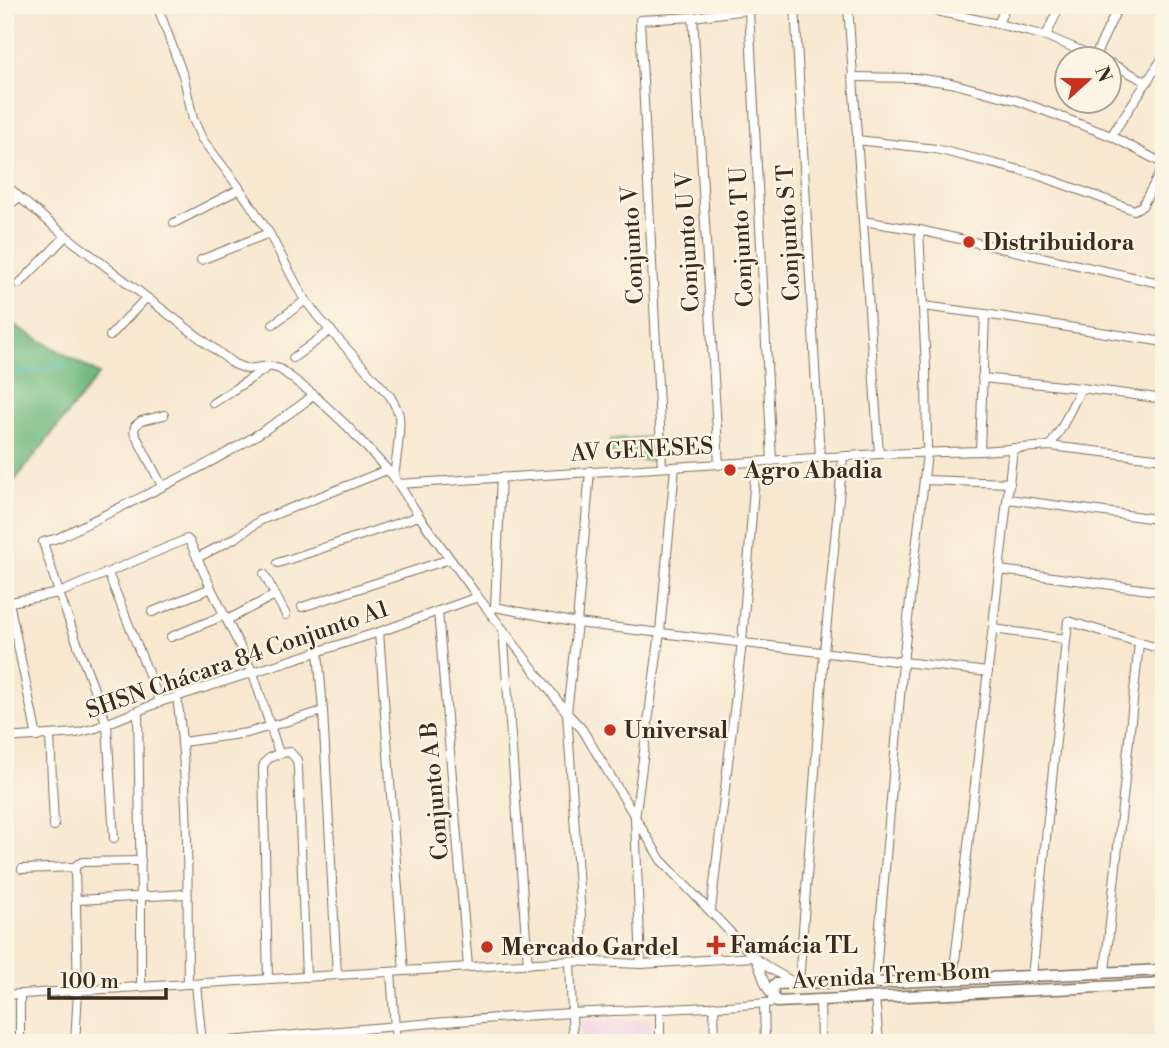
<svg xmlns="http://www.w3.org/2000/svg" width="1169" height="1048" viewBox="0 0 1169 1048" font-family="'Libre Bodoni',serif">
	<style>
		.built { fill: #efd0e6 }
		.green { fill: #8dda97; stroke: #64825a; stroke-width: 2 }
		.forest { fill: #72ba80; stroke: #56724f; stroke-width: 2 }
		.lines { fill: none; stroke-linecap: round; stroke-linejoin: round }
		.stream { stroke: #54c1cd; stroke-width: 2.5 }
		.minor-casing { stroke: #7d6c5c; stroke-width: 10 }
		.tertiary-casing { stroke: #7d6c5c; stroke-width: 13 }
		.minor { stroke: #fff; stroke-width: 8 }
		.tertiary { stroke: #fff; stroke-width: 10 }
		.poi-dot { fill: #c8321e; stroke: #fcf5e5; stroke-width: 2.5 }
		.labels { text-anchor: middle; stroke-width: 5; stroke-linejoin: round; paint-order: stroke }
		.street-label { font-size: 23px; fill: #3b2a1e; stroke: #fcf5e5 }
		.poi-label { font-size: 23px; font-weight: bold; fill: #3b2a1e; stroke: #fcf5e5; text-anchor: start }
	</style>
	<rect width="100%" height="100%" fill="#fcf5e5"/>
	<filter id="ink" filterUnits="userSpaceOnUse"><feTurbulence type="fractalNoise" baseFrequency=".0143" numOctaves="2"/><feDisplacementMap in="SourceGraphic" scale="14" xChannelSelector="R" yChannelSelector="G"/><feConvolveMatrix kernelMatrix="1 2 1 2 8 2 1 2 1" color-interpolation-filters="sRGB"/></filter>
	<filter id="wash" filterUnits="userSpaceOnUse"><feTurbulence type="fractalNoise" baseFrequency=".00686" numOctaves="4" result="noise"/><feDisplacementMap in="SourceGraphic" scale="28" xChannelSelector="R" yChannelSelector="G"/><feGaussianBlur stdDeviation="1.57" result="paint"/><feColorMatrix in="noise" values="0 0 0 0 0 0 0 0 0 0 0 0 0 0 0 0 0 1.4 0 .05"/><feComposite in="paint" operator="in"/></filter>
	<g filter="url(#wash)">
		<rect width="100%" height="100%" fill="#f8e8d0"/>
		<path class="built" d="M651,1018l1,25h-70v-21z"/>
		<path class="green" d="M652,437l-1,23 -40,1v-21z"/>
		<path class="forest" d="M5,320l94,54 -87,110 -7,-3z"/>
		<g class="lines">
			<path class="stream" d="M5,374l62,-9"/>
		</g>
	</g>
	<g filter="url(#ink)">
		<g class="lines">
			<g class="minor-casing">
				<g id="minor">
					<path d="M157,5l27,73 9,41 9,20 36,47 31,47 34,64 16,21 71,78c3,6 8,13 9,20 2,17 -3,44 -5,61"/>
					<path d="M795,5l25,453"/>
					<path d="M848,5l31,449"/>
					<path d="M908,5l90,19 48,12 57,24"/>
					<path d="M749,10l23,451"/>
					<path d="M693,17l26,448"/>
					<path d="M998,24l8,-19"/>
					<path d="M1046,36l14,-31"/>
					<path d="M1095,56l24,-51"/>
					<path d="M1110,63l37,19"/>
					<path d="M852,77l63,1 36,5 68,18 92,35 53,28"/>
					<path d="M1111,136l53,-80"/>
					<path d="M857,140l79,9 99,25 99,36 8,-4 22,-40"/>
					<path d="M5,184l14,13 47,39 168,128 13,5 22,-3 11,3 34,26 33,31 47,51 25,39 59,81 89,116 15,16 79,131 93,97 15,11 26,15"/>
					<path d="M5,209l14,-12"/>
					<path d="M863,221l56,9 245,54"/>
					<path d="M174,223l66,-34"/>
					<path d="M201,260l68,-27"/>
					<path d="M19,284l47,-48"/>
					<path d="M923,306l62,8 179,28"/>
					<path d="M273,324l33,-24"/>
					<path d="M110,336l36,-38"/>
					<path d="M293,358l38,-28"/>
					<path d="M982,378l99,10 83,11"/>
					<path d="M213,403l54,-35"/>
					<path d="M1050,446l12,-19 19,-39"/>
					<path d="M980,451l5,-137"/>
					<path d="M662,467l-22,-447 53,-3 93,-12"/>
					<path d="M924,480l86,3"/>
					<path d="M398,484l481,-30 101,-3 70,-5 114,13"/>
					<path d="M162,486l-28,-54 1,-6 6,-5 23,-6"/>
					<path d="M1008,499l156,21"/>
					<path d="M197,558l40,-21 24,-17 126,-50"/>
					<path d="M278,563l141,-47"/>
					<path d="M1000,570l164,22"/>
					<path d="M108,573l52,129"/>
					<path d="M264,574l22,41"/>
					<path d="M9,602l28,135"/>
					<path d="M5,603l54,-10 128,-54 3,3 21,46 42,85 26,80"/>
					<path d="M302,607l148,-48"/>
					<path d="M495,607l82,16 411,49"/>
					<path d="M493,609l2,-2 6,-130"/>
					<path d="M438,611l30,356"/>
					<path d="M152,612l59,-24"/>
					<path d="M227,620l48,-25"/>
					<path d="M503,629l25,335"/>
					<path d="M993,629l73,10"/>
					<path d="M379,632l25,339"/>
					<path d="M171,637l54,-22"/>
					<path d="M318,651l5,60 14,264"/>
					<path d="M177,697c13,95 10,192 11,287"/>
					<path d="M138,712l3,185v90"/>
					<path d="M50,735l4,91"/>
					<path d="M5,738l72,-5 19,-5 64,-26 219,-70 99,-35"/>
					<path d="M183,742l64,-9 76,-22"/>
					<path d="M114,838l-7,-113 -48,-132 -16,-51 15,-4c87,-44 179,-82 256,-143"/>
					<path d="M22,869l53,-2"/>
					<path d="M77,900l110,-6"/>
					<path d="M711,910l31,-268 14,-180"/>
					<path d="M756,960c6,12 8,28 18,38"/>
					<path d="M570,961l3,82"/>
					<path d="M584,961l-17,-248 10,-90 13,-152"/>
					<path d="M641,964l-6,-145 25,-187 15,-165"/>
					<path d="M391,972l5,71"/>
					<path d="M1105,972l34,-329"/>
					<path d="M1032,977l36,-356 96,29"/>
					<path d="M268,979l-5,-212c3,-11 16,-14 27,-15l7,8 1,9 8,208"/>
					<path d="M953,979l60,-531"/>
					<path d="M799,983l25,-331 19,-195"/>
					<path d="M875,983l28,-321 24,-209 -1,-85 -7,-138"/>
					<path d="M196,984l6,59"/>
					<path d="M20,994v49"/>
					<path d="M5,995l565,-34 71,3 113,-7"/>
					<path d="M875,997l4,46"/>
					<path d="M820,999l1,44"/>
					<path d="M764,1003l1,40"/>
					<path d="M714,1006l1,37"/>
					<path d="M660,1010v33"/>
					<path d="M75,1043l3,-52 -3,-124 3,-3 5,-2 58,-1"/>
					<path d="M206,1043c122,-11 243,-23 365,-30 69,-4 138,-4 206,-11"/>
				</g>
			</g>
			<g class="tertiary-casing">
				<path id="tertiary" d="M1164,970l-289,13 -49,-1 -51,2c-4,6 -3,13 2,18l387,-18"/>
			</g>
			<use href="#minor" class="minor"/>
			<use href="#tertiary" class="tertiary"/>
		</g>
	</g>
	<g class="poi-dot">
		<circle cx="969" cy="242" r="7"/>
		<circle cx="730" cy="470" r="7"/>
		<circle cx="610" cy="730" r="7"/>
		<path d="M712.5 934.5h7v7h7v7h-7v7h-7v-7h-7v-7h7z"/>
		<circle cx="487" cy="947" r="7"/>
	</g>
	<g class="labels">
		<g class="street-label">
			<text transform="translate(788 233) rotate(-93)" y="8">Conjunto S T</text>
			<text transform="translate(741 237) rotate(-93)" y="8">Conjunto T U</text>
			<text transform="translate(687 242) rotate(-93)" y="8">Conjunto U V</text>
			<text transform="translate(632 245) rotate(-93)" y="8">Conjunto V</text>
			<text transform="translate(642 449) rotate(-3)" y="8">AV GENESES</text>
			<text transform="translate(237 659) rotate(-19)" y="8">SHSN Chácara 84 Conjunto A1</text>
			<text transform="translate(434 791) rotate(-95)" y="8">Conjunto A B</text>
			<text transform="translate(891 975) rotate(-3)" y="8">Avenida Trem Bom</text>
		</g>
		<g class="poi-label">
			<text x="983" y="250">Distribuidora</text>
			<text x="744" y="478">Agro Abadia</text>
			<text x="624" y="738">Universal</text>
			<text x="730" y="953">Famácia TL</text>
			<text x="501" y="955">Mercado Gardel</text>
		</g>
	</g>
	<rect width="1169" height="1048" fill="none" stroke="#fcf5e5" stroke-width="28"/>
	<g transform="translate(1088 80) rotate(69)"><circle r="33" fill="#fcf5e5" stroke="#afa495" stroke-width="2"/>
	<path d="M0-5L12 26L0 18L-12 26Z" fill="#c8321e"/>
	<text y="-10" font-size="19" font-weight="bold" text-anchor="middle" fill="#3b2a1e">N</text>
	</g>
	<path d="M49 988v10h117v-10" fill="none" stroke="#3b2a1e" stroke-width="3.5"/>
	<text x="60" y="988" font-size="21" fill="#3b2a1e" stroke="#fcf5e5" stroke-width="5" paint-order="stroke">100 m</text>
</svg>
